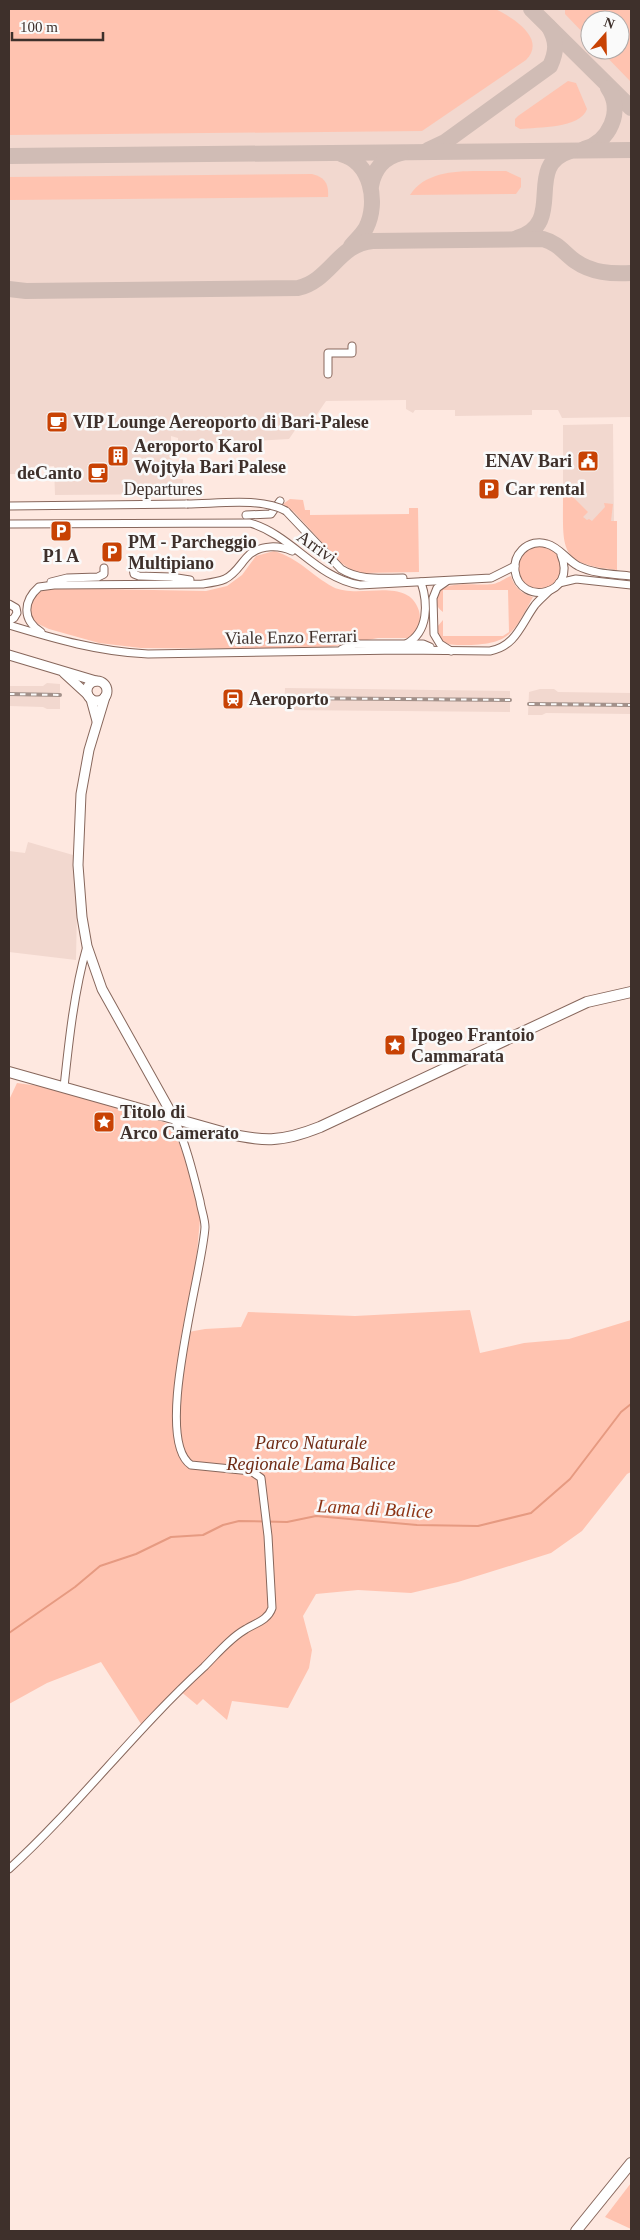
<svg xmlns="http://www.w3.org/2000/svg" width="640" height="2240" viewBox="0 0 640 2240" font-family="Georgia,serif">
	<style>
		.built { fill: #f2d8cf; fill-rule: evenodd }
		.green { fill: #ffc3b0 }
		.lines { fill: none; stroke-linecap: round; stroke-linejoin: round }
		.stream { stroke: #e69a81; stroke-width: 2 }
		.taxiway { stroke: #d0bcb5; stroke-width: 16 }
		.minor-casing { stroke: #87675c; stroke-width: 9 }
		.tertiary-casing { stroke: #87675c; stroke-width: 11 }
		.secondary-casing { stroke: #87675c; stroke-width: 12 }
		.minor { stroke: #fff; stroke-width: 7 }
		.tertiary { stroke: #fff; stroke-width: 9 }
		.secondary { stroke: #fff; stroke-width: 10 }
		.rail-casing { stroke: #a3918a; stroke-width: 4 }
		.rail { stroke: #fafafa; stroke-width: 2; stroke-dasharray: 5.5; stroke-linecap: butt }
		.minor-bridge-casing { stroke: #87675c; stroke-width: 9; stroke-linecap: butt }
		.minor-bridge { stroke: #fff; stroke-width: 7 }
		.labels { text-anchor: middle; stroke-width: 5; stroke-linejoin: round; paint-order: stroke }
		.poi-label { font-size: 18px; font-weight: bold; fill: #3e302b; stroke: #fafafa; text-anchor: start }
		.street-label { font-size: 18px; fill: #3e302b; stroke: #fafafa }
		.park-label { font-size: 18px; font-style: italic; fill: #6e2a13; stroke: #fafafa }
		.water-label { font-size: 19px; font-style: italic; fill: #8d3414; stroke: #fafafa }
	</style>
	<rect width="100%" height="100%" fill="#fee8e0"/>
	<g class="built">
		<path d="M9,9h622v408l-69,1 -4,-8h-26v5l-77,1v-6h-40l-2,3 -7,-4v-9l-80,1 -13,19h-11l-13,19 -89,5 -22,-1v-5l-7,-2 1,43h11l-1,15 -127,1 -1,-29 -23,1 -1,6 -4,1h-17zM590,20h30v30h-30z"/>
		<path d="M613,424l1,100 -51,1v-100z"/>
		<path d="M47,683l13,1v25h-13l-4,-2 -34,-1v-20h34z"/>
		<path d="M285,688l225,3v21l-226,-2z"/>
		<path d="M540,689h14l4,3 73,1v21l-85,-1 -4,2h-14l1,-23z"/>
		<path d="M28,842l45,13 4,56 -1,49 -67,-8v-101l16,2z"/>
	</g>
	<g class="green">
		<path d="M9,9h486c18,8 52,30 31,51l-104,71 -413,4z"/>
		<path d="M565,9h66v73l-31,-32h20v-30h-30v20l-25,-26z"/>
		<path d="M568,81l8,2 11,26c-7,20 -49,18 -67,20l-5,-3v-7l3,-3z"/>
		<path d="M506,171l15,7v9l-5,7 -106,1c19,-30 65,-23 96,-24z"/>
		<path d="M312,174c13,3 17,10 16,23l-319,3v-23z"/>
		<path d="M568,492l20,20 -5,5 4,3 2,-1 3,2 13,-14 -1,-4 9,1 -2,17h6v49c-58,-6 -54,-19 -54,-72z"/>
		<path d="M290,499l13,1 2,10h5v5l99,-1v-6h9l1,64 -58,1 -8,-2 -13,-9 -46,-50 -11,-8z"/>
		<circle cx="540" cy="567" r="22"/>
		<path d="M274,551c26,8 37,24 59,36 26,13 75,-12 86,24 3,12 -2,20 -10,27h-31l-59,11 -178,-1 -42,-5 -50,-14 -13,-6 -5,-5 -2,-11 7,-15 11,-4 159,3 21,-5 15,-11 14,-19z"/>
		<path d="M511,576c3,11 11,18 22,21 -20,36 -22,47 -66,48 -12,0 -20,1 -29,-7l-1,-11 6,-7v16h60l6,-4 -1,-42h-65v22c-6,-5 -9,-9 -6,-17 5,-16 42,-9 56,-11 7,-1 12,-6 18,-8z"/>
		<path d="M17,1083l22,3 106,30 21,7 8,6 15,41 11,50 -4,42 -16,80 -6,69 9,-78 22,-4 36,-2 7,-15 107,4 115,-6 10,43 44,-10 45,-4 62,-19v152l-4,2 -45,57 -31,22 -93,29 -47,11 -53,-3 -42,4 -13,22 9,34 -3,18 -21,40 -56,-7 -5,19 -24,-21 -6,6 -18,-15 -36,37 -42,-65 -54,21 -38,21v-604z"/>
		<path d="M631,2183v46l-26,-12z"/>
	</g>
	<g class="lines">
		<path class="stream" d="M9,1633l66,-46 25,-21 36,-12 35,-17 32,-2 20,-10 16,-4 48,1 29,-6 101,9 61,1 53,-13 39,-34 51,-67 10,-8"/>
		<g class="taxiway">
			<path d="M531,9l100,99"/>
			<path d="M584,149c25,-7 40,-38 24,-61"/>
			<path d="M428,150l17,-8 105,-76c7,-15 7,-25 -1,-39"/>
			<path d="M341,154c30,8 38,48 25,74 -4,7 -10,12 -15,18"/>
			<path d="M9,156l622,-6"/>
			<path d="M371,186c3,-17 13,-29 30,-33"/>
			<path d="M517,238c51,-15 5,-72 53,-87"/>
			<path d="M9,289l17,2 272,-3c32,-7 41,-45 75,-47l170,-2c15,4 21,14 32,22 17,12 36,13 56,12"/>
		</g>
		<g class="minor-casing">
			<g id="minor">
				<path d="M328,374v-21h24v-7"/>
				<path d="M9,506l178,-2"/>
				<path d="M286,511l55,58c19,12 41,9 62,9"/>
				<path d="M246,515l25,-1 9,-13"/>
				<path d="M9,524l241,-1c42,12 66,55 110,62l131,-7 24,-12"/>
				<path d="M561,555c17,40 -41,52 -46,16 -1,-8 2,-16 7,-21 7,-7 17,-9 25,-6 12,3 20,16 31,22 16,8 36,8 53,10"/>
				<path d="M133,568l1,6 5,2 32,1 19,3"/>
				<path d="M447,581l-10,7 -4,10 1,36 6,10 11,7"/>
				<path d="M51,582l16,-4 31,-1 6,-3v-6"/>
				<path d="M559,583l17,-4 55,6"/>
				<path d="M9,604l7,4 1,5 -3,5 -5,3"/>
				<path d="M9,625c46,14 91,27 139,29l253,-4 89,1c26,-5 31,-27 45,-46 4,-5 9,-9 14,-14"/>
				<path d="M41,632c-19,-12 -18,-31 -2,-45l15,-2 148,-1c7,-1 16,-2 23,-5 12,-6 16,-17 25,-25 12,-9 29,-9 42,-3"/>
				<path d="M406,644c23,-12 22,-41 15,-62"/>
				<path d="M342,649l13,-5h68l7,3"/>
				<path d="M64,1087c5,-47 10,-95 23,-141"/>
				<path d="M9,1869c69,-63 126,-139 195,-202 13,-13 26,-29 42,-38 10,-6 22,-9 26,-21l-4,-72 -7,-58 -10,-7 -60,-6c-39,-26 12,-194 14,-238 0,-8 -4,-18 -5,-26 -7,-28 -14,-57 -26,-83"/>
			</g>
		</g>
		<g class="tertiary-casing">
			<g id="tertiary">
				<path d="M9,655l87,26"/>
				<path d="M64,673l24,22"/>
				<circle cx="97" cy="691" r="10"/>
				<path d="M105,697l-16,53 -8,44 -3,71 4,52 5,29 15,43 72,129"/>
				<path d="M91,699l6,22"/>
			</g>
		</g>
		<g class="secondary-casing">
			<g id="secondary">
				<path d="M9,1072l213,60c41,10 58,11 98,-5l267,-125 44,-10"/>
				<path d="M576,2231l55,-68"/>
			</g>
		</g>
		<use href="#minor" class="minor"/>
		<use href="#tertiary" class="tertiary"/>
		<use href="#secondary" class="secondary"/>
		<g class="rail-casing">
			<g id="rail">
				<path d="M9,694l51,1"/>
				<path d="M285,698l225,2"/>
				<path d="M529,704l102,1"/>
			</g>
		</g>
		<use href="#rail" class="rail"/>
		<g class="minor-bridge-casing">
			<path id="minor-bridge" d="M187,504c29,0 74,-7 99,7"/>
		</g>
		<use href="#minor-bridge" class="minor-bridge"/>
	</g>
	<defs>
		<g id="cafe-square" transform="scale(1.125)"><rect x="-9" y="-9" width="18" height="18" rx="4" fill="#c84204" stroke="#fafafa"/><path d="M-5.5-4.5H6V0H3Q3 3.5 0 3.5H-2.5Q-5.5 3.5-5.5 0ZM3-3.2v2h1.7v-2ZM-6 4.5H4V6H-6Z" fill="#fff"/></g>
		<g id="building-square" transform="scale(1.125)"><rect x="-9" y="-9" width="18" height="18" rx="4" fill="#c84204" stroke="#fafafa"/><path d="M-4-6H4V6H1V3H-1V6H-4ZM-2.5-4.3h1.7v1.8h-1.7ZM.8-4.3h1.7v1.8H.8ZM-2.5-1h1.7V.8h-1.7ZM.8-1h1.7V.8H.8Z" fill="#fff"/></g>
		<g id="civic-square" transform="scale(1.125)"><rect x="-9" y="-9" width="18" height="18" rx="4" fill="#c84204" stroke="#fafafa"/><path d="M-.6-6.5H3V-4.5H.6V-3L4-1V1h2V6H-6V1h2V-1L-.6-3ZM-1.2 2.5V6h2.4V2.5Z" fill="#fff"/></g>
		<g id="parking-square" transform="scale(1.125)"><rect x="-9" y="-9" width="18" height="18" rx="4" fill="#c84204" stroke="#fafafa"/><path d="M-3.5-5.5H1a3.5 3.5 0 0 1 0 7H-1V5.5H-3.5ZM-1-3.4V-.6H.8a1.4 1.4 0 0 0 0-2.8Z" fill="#fff"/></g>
		<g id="station-square" transform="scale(1.125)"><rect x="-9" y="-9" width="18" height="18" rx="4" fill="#c84204" stroke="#fafafa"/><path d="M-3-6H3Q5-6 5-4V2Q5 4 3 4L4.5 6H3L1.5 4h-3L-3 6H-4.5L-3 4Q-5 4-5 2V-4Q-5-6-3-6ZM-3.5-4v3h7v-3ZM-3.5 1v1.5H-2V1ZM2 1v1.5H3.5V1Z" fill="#fff"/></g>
		<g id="sight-square" transform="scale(1.125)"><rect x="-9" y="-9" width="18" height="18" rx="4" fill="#c84204" stroke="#fafafa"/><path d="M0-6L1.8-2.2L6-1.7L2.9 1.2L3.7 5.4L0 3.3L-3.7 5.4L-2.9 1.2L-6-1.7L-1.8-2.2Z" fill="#fff"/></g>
	</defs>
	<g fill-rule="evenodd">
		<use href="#cafe-square" x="57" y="422"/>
		<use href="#building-square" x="118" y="456"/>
		<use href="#civic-square" x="588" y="461"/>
		<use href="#cafe-square" x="98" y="473"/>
		<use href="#parking-square" x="489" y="489"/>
		<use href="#parking-square" x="61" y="531"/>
		<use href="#parking-square" x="112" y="552"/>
		<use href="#station-square" x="233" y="699"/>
		<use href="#sight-square" x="395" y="1045"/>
		<use href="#sight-square" x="104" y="1122"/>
	</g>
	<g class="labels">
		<g class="poi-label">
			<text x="73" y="428">VIP Lounge Aereoporto di Bari-Palese</text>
			<text x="134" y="452">Aeroporto Karol<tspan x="134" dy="21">Wojtyła Bari Palese</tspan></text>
			<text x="572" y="467" text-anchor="end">ENAV Bari</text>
			<text x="82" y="479" text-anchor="end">deCanto</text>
			<text x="505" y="495">Car rental</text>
			<text x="128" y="548">PM - Parcheggio<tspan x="128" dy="21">Multipiano</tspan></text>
			<text x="61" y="562" text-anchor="middle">P1 A</text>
			<text x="249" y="705">Aeroporto</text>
			<text x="411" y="1041">Ipogeo Frantoio<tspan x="411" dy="21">Cammarata</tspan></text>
			<text x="120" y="1118">Titolo di<tspan x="120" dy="21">Arco Camerato</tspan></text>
		</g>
		<g class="street-label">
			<text x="163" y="495">Departures</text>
			<text transform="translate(317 547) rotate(35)" y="6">Arrivi</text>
			<text transform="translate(291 637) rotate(-1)" y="6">Viale Enzo Ferrari</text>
		</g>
		<g class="park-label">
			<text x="311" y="1449">Parco Naturale<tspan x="311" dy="21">Regionale Lama Balice</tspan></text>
		</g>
		<g class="water-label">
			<text transform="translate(375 1508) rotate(3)" y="7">Lama di Balice</text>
		</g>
	</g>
	<rect width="640" height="2240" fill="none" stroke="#3e302b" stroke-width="20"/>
	<g transform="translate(605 35) rotate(20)"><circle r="24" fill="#fafafa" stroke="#afa9a7"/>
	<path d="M0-4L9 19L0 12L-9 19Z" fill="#c84204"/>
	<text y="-8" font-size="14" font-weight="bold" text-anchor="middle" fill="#3e302b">N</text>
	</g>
	<path d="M12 32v8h91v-8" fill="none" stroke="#3e302b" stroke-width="2.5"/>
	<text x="20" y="32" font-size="15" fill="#3e302b" stroke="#fafafa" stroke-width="4" paint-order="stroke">100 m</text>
</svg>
